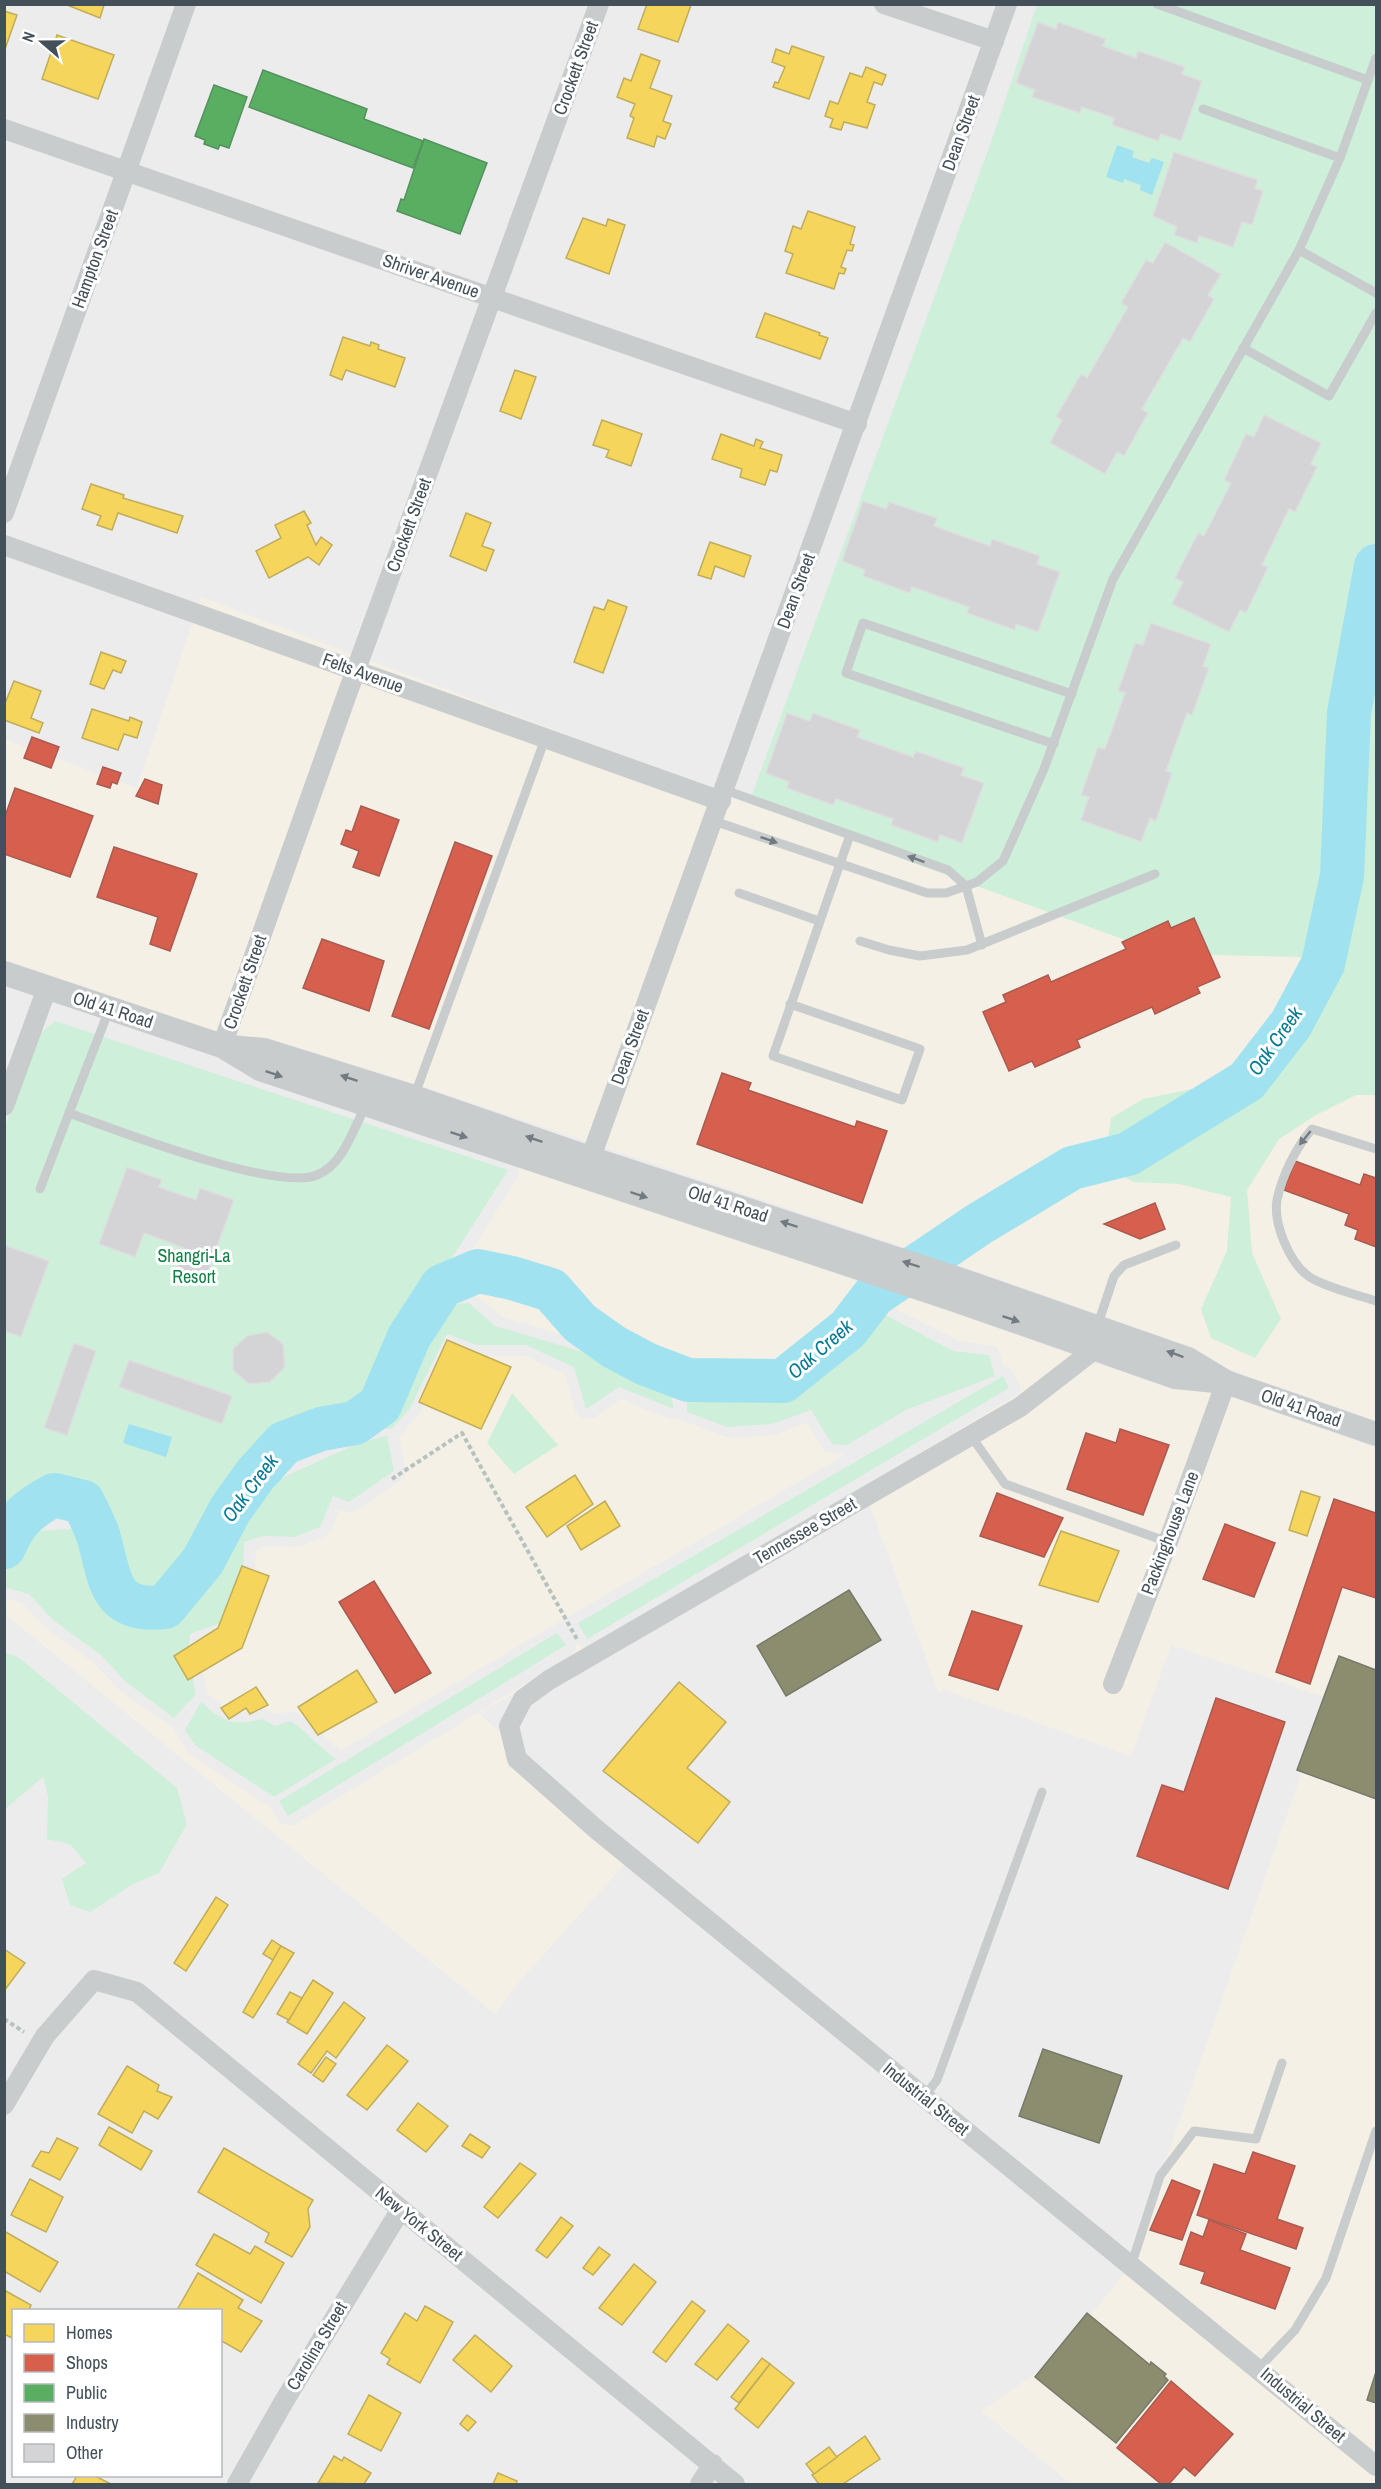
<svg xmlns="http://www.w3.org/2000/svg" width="1381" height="2489" viewBox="0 0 1381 2489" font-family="'Archivo Narrow',sans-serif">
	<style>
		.commercial { fill: #f5f0e6 }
		.green { fill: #ceefd9 }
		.water { fill: #a0e2f0 }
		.homes { fill: #f6d55c; stroke: #c0ad5b; stroke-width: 1.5 }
		.shops { fill: #d6604d; stroke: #aa5b51; stroke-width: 1.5 }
		.public { fill: #5aae61; stroke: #53925f; stroke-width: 1.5 }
		.industry { fill: #8c8c6e; stroke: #767a68; stroke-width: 1.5 }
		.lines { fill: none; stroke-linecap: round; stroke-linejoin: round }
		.river { stroke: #a0e2f0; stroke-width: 44 }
		.building { fill: #d4d4d7; stroke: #dededf; stroke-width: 1.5 }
		.path { stroke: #b5c2bd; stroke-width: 4; stroke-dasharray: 4.5 3; stroke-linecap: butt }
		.service { stroke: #c8cccd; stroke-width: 9 }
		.minor { stroke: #c8cccd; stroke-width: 20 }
		.tertiary { stroke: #c8cccd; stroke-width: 24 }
		.oneway { fill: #727b82 }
		.labels { text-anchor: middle; stroke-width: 6; stroke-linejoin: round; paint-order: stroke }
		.street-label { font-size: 18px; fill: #43505a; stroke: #fff }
		.park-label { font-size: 18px; fill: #117e43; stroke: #fff }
		.water-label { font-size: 20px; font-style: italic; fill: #067b95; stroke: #fff }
	</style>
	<rect width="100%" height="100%" fill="#edecec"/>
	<g class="commercial">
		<path d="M201,597l548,206 415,151 137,2 1,42 -30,55 -35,27 -94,19 -9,83 45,2 52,13 -4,54 -26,58 79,10 -28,-66 -5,-63 32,-51 37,-24 40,-20h20v326l-136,-47v-3l-10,-1 -38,-23 -208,-73 -566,-189 -150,-47 -42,-4 -8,-5 -2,2 -211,-71 -1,-221 133,49z"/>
		<path d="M519,1168l432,144 220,77 51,5 9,5 1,-2 144,51v1036h-305l-90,-73 63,-43 2,2 81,-100 201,-572 -157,-53 -40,111 -188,-67 -4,5 -71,-194 -389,213 152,144 -113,126 -23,31 -490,-400 -1,-16 18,5 24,25 48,35 25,27 55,39 15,25 81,53 11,17 11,2 281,-171 4,-11 10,6 7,-2 426,-255v-9l-9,-15 -7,-3 -7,-19 -40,-7 -80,-40 -10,3 -73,67 -36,7 -61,1 -17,10 -2,-9 -7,-5 -85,-32 -85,-26 -27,-22h-30l74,-117z"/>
		<path d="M478,1356h46l41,18 10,37 7,8 12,-1 27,-19 48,20h9l51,19 45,-3 33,-12 18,29 19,3 -503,295 -10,-7 -17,-20 -21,-12 -18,3 -14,-6 -19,5 -17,-5 -17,-14 -8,-37 30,-26 24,-50 2,-31 10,-4 34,1 25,-11 6,-5 9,-21 9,3 8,-2 48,-34 1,-8 -7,-32 22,-25 19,-42z"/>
	</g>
	<g class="green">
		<path d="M1037,5h339v1090h-20l-40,20 -37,24 -32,51 5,63 29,66 -26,39 -44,-20 -10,-29 26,-58 4,-54 -52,-13 -45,-2 -30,-15 7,-49 32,-19 94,-19 35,-27 30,-55 -1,-41 -137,-3 -415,-151 242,-661z"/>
		<path d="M55,1021l453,149 -107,168 -24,62 -36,16 -66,21 -57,73 -22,49 -36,44 -18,-2 -18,-7 -7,-10 -13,-52 -15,-35 -38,-8 -26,13 -20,30v-405l32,-91z"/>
		<path d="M469,1303l26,23 88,26 85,32 6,25 -55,-22 -33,22 -12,-42 -48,-22h-49l-30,-11 -37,74 -18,21 -14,-1 25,-61 41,-62z"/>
		<path d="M876,1310l77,41 36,4 6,21 -89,34 -59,35 -15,-1 -21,-34 -39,14 -45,3 -40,-15v-15l11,-8h62l40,-9z"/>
		<path d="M1003,1376l6,12 -422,251 -9,-16z"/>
		<path d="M512,1393l46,52 -44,29 -27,-31z"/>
		<path d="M387,1436l7,35 -45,31 -16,-6 -13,31 -26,10 -31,-1 -19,6 -1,35 -17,44 -36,13 -2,23 8,37 -22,24 -48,-36 -24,-26 -49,-36 -24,-26 -24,-7c-1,-28 7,-35 24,-56l45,-2 16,11 4,29 10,27 46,23 29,-19 25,-27 13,-40 10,-18 37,-20 11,-14 86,-39z"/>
		<path d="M557,1633l9,12 -278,171 -9,-15z"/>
		<path d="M4,1652l14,5 159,131 10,36 -28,49 -26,11 -43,28 -20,-7 -8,-26 24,-16 -16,-19 -23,-5 1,-43 -5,-19 -38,32z"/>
		<path d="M201,1702c22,19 32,25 61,17l13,7 15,-5c20,12 28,26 46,38l-62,38 -79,-52 -10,-15z"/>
	</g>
	<g class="water">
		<path d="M1117,145l17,6 -2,6 17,6 3,-5 12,4 -12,33 -12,-5 1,-5 -17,-6 -1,4 -17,-6z"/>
		<path d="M129,1424l43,13 -6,20 -43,-14z"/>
	</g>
	<g class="homes">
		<path d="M108,4l-4,1 -4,13 -33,-13z"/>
		<path d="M647,4l44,1 -13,37 -40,-13z"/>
		<path d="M4,11l13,4 -13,37z"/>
		<path d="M57,35l57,20 -16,44 -56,-20z"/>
		<path d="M792,46l32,11 -15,42 -36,-12 2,-5 3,1 7,-16 -13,-5 4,-13 13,5z"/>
		<path d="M641,54l19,7 -10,27 22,8 -9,25 8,3 -6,15 -8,-3 -3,11 -27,-9 7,-20 -4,-2 5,-12 -18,-7 7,-19 7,3z"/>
		<path d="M866,67l20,8 -4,10 -8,-3 -7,20 8,3 -8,23 -23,-6 -3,8 -11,-3 3,-8 -8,-3 5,-15 8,3 12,-31 12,4z"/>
		<path d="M808,211l47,16 -5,17 4,1 -2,6 -5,-1 -6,17 5,2 -2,5 -5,-1 -5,16 -48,-16 7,-19 -8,-3 8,-25 8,3z"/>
		<path d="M583,218l23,8 2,-7 17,6 -16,49 -43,-16z"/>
		<path d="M765,313l55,20 -1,2 9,3 -8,21 -64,-22z"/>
		<path d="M343,337l27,9 1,-4 8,3 -1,4 27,9 -10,29 -49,-17 -4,10 -12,-5z"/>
		<path d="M515,370l21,7 -15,42 -21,-8z"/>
		<path d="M602,420l40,14 -11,32 -25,-9 3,-7 -16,-5z"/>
		<path d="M721,434l33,12 2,-7 7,3 -3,6 22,7 -5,17 -7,-2 -5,15 -25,-8 2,-8 -30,-10z"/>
		<path d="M91,484l33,11 -1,3 60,18 -6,17 -59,-20 -6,17 -15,-5 4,-9 -19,-7z"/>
		<path d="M304,511l7,12 -4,2 9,20 5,-8 11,8 -13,20 -11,-8 -39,21 -13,-27 25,-13 -6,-13z"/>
		<path d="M466,513l25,10 -9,23 12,4 -8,21 -36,-15z"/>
		<path d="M710,542l41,14 -7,21 -29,-11 -4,13 -13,-4z"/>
		<path d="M608,600l19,7 -24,66 -29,-11 20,-55 10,3z"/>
		<path d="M101,652l25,9 -5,12 -8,-3 -9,19 -14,-5z"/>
		<path d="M14,681l27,10 -10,27 12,5 -4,10 -35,-13v-14z"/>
		<path d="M92,709l37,12 1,-4 12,5 -5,16 -13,-4 -6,16 -36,-12z"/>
		<path d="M447,1340l64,27 -30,62 -62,-27z"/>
		<path d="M575,1475l18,29 -46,33 -21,-30z"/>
		<path d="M1301,1491l19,6 -13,39 -18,-6z"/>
		<path d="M605,1501l15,25 -39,24 -14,-24z"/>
		<path d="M1061,1531l58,20 -21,51 -59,-17z"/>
		<path d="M242,1566l27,10 -27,72 -54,32 -14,-24 44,-28z"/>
		<path d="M357,1670l20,32 -59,33 -20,-28z"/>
		<path d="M679,1682l47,40 -39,46 43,34 -32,41 -95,-72z"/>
		<path d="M256,1687l12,18 -18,9 -4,-6 -17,11 -8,-11z"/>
		<path d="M216,1897l12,8 -42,66 -12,-8z"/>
		<path d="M272,1940l9,6 -8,14 -10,-6z"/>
		<path d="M281,1946l13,7 -41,65 -10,-6z"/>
		<path d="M4,1949l21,14 -21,28z"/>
		<path d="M313,1980l20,13 -26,41 -20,-12z"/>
		<path d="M290,1992l12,6 -13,22 -12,-6z"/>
		<path d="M344,2002l21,16 -29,40 -9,-7 -16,22 -13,-9z"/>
		<path d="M387,2045l21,16 -41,49 -20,-15z"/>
		<path d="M326,2057l10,7 -13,18 -10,-7z"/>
		<path d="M127,2066l32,19 -2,6 15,6 -14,22 -14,-8 -12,22 -34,-19z"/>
		<path d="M418,2103l30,23 -22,26 -29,-22z"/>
		<path d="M109,2127l43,24 -11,19 -42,-25z"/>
		<path d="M470,2134l20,13 -8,11 -20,-12z"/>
		<path d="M57,2138l21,10 -18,32 -28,-14 9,-15 8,2z"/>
		<path d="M224,2148l89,52 -5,9 2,18 -18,30 -27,-15 4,-9 -71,-41z"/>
		<path d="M520,2163l16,11 -38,44 -14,-11z"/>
		<path d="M30,2179l33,18 -17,35 -35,-17z"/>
		<path d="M561,2217l12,9 -26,32 -11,-8z"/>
		<path d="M4,2231l54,31 -18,30 -36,-21z"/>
		<path d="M214,2234l36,20 5,-8 29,17 -23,40 -65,-38z"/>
		<path d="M599,2247l11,8 -17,20 -10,-7z"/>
		<path d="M634,2264l22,18 -34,43 -23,-17z"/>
		<path d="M198,2273l45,27 -5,8 24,13 -21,31 -21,-12v-30h-43z"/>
		<path d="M4,2290l27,15 -2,5h-15l-2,28 -8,-4z"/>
		<path d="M692,2301l13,10 -39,51 -13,-10z"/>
		<path d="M425,2306l28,16 -33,61 -33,-19 3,-5 -9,-6 24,-40 12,8z"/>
		<path d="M728,2324l21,17 -32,39 -22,-16z"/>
		<path d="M475,2335l37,31 -21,26 -38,-32z"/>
		<path d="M762,2358l8,6 -31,39 -8,-6z"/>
		<path d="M770,2364l24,19 -36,45 -23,-19z"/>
		<path d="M369,2395l32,18 -20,38 -33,-17z"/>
		<path d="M467,2415l9,7 -8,9 -8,-7z"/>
		<path d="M865,2436l15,23 -37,25h-24l-7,-9z"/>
		<path d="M829,2447l8,10 -23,17 -8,-10z"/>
		<path d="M334,2456l8,5 2,-4 27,16 -7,11 -46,-1z"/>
		<path d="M498,2473l19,8 -1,3h-23z"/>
		<path d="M77,2476h18l16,8h-39z"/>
	</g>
	<g class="shops">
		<path d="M32,737l27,10 -8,21 -27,-10z"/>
		<path d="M103,767l18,6 -4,11 -5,-2 -2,6 -13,-4z"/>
		<path d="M145,779l17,6 -4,19 -22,-8z"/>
		<path d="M15,788l78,28 -23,61 -66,-23v-35z"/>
		<path d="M361,806l38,14 -20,56 -26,-9 6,-16 -18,-7 5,-14 6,2z"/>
		<path d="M455,842l37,14 -63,173 -37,-13z"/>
		<path d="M114,847l83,27 -27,77 -20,-7 8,-27 -61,-20z"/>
		<path d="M1194,918l26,59 -23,10 3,6 -45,21 -3,-7 -75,33 3,7 -45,20 -3,-6 -23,10 -26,-59 23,-10 -3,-7 45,-20 3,7 75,-33 -4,-7 46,-21 3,7z"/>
		<path d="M322,939l62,22 -15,50 -66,-23z"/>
		<path d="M722,1073l29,10 -3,7 107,37 2,-6 30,10 -25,72 -165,-59z"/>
		<path d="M1295,1161l65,24 4,-11 12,4v69l-21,-8 3,-9 -13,-5 4,-11 -65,-24z"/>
		<path d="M1155,1203l10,26 -25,10 -36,-15z"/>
		<path d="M1120,1429l49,16 -26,70 -76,-26 19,-56 30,10z"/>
		<path d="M997,1493l66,25 -19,39 -64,-21z"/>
		<path d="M1334,1499l42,14v85l-34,-11 -32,97 -34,-12z"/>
		<path d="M1225,1524l50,19 -21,54 -51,-18z"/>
		<path d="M374,1581l57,92 -36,20 -56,-91z"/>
		<path d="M972,1611l50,15 -24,64 -49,-15z"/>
		<path d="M1216,1698l69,24 -57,167 -91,-33 25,-71 22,7z"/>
		<path d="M1253,2152l42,14 -18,53 26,9 -7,21 -99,-34 17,-51 31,10z"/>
		<path d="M1172,2180l28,11 -18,49 -32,-10z"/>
		<path d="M1209,2220l37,14 -6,16 50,18 -15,41 -74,-26 4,-11 -25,-8 11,-32 12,5z"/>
		<path d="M1171,2381l62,53 -38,42 -11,-9 -15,17h-8l-44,-36z"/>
	</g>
	<g class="public">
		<path d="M263,70l104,39 -3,10 59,22 -10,27 -164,-61z"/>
		<path d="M214,85l33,12 -18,51 -9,-3 -2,4 -14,-5 1,-4 -10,-4z"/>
		<path d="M424,139l63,24 -27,71 -63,-23 4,-12 3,1z"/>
	</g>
	<g class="industry">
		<path d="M849,1590l32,50 -95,56 -29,-50z"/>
		<path d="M1339,1656l37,14v129l-79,-29z"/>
		<path d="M1043,2049l79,27 -23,67 -80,-27z"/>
		<path d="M1087,2313l63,52 1,-3 15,12 -2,2 4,4 -52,63 -81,-66z"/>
		<path d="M1376,2372v31l-9,-3z"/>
	</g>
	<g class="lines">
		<path class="river" d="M4,1547c12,-28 24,-38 50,-52l29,7c5,10 10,20 14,30 14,42 8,82 68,75l38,-46 27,-51 25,-35 29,-32 37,-14 34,-6 25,-18 29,-68 33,-51 36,-15 34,7 39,12 29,33 34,24 32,17 42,16 95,1 65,-52 26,-34 105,-71 93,-56 56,-14 119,-73 44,-57 32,-60 19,-88 7,-163 27,-147"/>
	</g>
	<g class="building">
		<path d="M1038,22l18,7 2,-7 48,17 -3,7 33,12 2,-7 47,16 -3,7 20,7 -21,60 -20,-7 -3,7 -46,-16 2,-7 -32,-11 -2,6 -48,-16 3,-7 -19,-7z"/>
		<path d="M1174,152l84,28 -3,8 8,3 -11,34 -10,-3 -9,25 -34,-11 -2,7 -23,-8 3,-8 -24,-11z"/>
		<path d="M1165,242l56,32 -13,21 6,4 -24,43 -7,-4 -41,71 6,4 -24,43 -7,-4 -12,22 -55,-31 12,-23 -6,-3 25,-43 6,4 41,-71 -7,-4 25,-43 7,3z"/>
		<path d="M1264,415l57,28 -10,21 6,3 -22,45 -6,-3 -27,56 6,2 -22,46 -6,-3 -11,22 -57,-28 11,-22 -8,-4 23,-45 6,3 27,-53 -7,-3 22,-46 8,3z"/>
		<path d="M863,501l23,8 3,-7 48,16 -3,8 56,20 2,-7 48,17 -3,8 23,8 -22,60 -22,-8 -1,6 -48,-17 2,-6 -57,-20 -2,6 -47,-17 2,-6 -23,-9z"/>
		<path d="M1151,623l60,21 -8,22 6,2 -17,47 -5,-2 -21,58 6,2 -16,48 -6,-3 -9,24 -60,-22 8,-23 -8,-2 17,-48 7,2 20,-56 -7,-2 17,-48 8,2z"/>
		<path d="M787,713l23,8 3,-8 47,17 -3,7 56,20 3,-6 48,17 -3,7 23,8 -22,60 -22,-8 -2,7 -47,-17 2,-6 -57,-20 -3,6 -46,-17 2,-6 -23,-9z"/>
		<path d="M127,1167l35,13 -3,7 37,13 4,-12 34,12 -29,79 -28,-10 7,-21 -40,-15 -9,24 -36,-13z"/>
		<path d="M4,1245l45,16 -28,76 -17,-6z"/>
		<path d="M267,1332l16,12 2,23 -15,15 -21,2 -16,-14v-21l14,-13z"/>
		<path d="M74,1343l22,8 -29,84 -23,-7z"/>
		<path d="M129,1360l103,36 -10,28 -103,-37z"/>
	</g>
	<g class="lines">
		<g class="path">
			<path d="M392,1479l70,-46 116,208"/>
			<path d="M4,2019l20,13"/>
		</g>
		<g class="service">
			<path d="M1368,80l8,-22"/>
			<path d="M1203,109l137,49"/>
			<path d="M1299,250l77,43"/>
			<path d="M1243,348l86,48 47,-83"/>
			<path d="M1054,744l-208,-71 17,-50 209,71"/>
			<path d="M725,790l223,80 18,16 16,59"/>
			<path d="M714,821l213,72h19l20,-7 11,-4 26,-21 41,-92 69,-190 186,-329 41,-92 28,-78 -211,-76"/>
			<path d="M739,893l80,28"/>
			<path d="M860,941l29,9 31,6 47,-6 188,-76"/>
			<path d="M790,1004l130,45 -18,51 -129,-44 77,-221"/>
			<path d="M109,1010l-40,103c47,17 207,79 248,62 27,-11 36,-46 49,-70"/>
			<path d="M414,1097l131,-358"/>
			<path d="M1376,1149l-64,-20c-16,18 -30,47 -35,71 -4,23 12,61 30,75 11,10 54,21 69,26"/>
			<path d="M40,1189l29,-76"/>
			<path d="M1097,1327l17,-51 10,-11 52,-20"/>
			<path d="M971,1436l34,48 163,58"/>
			<path d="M924,2097l13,-17 105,-288"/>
			<path d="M1131,2266l29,-90 34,-45 62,8 26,-76"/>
			<path d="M1259,2368l36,-38 31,-52 50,-147"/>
		</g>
		<g class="minor">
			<path d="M884,4l110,37"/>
			<path d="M4,129l853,295"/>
			<path d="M4,513l182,-509"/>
			<path d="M4,545l717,256"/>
			<path d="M222,1046l124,-349 253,-693"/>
			<path d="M4,1106l43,-118"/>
			<path d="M586,1171l421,-1167"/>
			<path d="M1095,1349l-75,58 -471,273 -26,19 -14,27 8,33 79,70 780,637"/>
			<path d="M1113,1684l55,-142 58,-160"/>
			<path d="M4,2105l41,-69 49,-56 43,12 598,492"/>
			<path d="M237,2484l46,-81 118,-194"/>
			<path d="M700,2484l13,-20"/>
		</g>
		<g class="tertiary">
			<path d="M4,973l218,73 38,23 695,231 220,77 51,5"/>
			<path d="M230,1047l34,3 150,47 176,61 377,124 221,77 38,23 150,52"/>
		</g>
	</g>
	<defs><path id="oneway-solid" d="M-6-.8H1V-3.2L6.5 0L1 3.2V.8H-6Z" transform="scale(1.5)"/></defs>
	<g class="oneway">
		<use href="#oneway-solid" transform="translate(769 840) rotate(19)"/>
		<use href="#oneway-solid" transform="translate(916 859) rotate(-160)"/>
		<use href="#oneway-solid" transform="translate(274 1074) rotate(19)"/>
		<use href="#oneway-solid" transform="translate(349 1078) rotate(-162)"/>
		<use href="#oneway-solid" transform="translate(459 1135) rotate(18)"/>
		<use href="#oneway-solid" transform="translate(1305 1138) rotate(129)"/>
		<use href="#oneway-solid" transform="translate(534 1139) rotate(-161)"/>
		<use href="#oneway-solid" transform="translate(639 1195) rotate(18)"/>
		<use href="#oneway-solid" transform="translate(789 1224) rotate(-162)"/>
		<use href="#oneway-solid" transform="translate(911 1264) rotate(-162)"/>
		<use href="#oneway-solid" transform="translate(1011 1319) rotate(19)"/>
		<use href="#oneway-solid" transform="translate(1175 1354) rotate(-160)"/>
	</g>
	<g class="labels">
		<g class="street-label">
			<text transform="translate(576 68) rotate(-70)" y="6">Crockett Street</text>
			<text transform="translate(961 133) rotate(-70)" y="6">Dean Street</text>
			<text transform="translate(95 259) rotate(-70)" y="6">Hampton Street</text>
			<text transform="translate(431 276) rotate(19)" y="6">Shriver Avenue</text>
			<text transform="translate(409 525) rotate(-70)" y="6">Crockett Street</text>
			<text transform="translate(796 591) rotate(-70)" y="6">Dean Street</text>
			<text transform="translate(363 673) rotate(20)" y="6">Felts Avenue</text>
			<text transform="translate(245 982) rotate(-71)" y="6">Crockett Street</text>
			<text transform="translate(113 1010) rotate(18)" y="6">Old 41 Road</text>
			<text transform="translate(630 1047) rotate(-70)" y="6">Dean Street</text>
			<text transform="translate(728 1204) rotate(18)" y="6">Old 41 Road</text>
			<text transform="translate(1301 1408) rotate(19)" y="6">Old 41 Road</text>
			<text transform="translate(805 1531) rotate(-30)" y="6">Tennessee Street</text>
			<text transform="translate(1170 1533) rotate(-69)" y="6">Packinghouse Lane</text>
			<text transform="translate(926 2099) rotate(39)" y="6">Industrial Street</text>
			<text transform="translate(419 2224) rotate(39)" y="6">New York Street</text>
			<text transform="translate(317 2346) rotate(-59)" y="6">Carolina Street</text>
			<text transform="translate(1303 2405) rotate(40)" y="6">Industrial Street</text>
		</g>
		<g class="park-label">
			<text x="194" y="1262">Shangri-La<tspan x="194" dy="21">Resort</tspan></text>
		</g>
		<g class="water-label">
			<text transform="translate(1275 1041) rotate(-55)" y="7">Oak Creek</text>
			<text transform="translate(820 1349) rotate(-41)" y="7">Oak Creek</text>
			<text transform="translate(250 1488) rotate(-53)" y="7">Oak Creek</text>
		</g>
	</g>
	<rect width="1381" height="2489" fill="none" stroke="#43505a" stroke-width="12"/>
	<rect x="12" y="2309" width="210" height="168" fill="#ffffff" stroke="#b4b9bd" stroke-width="1.5"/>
	<rect x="24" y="2324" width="30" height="18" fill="#f6d55c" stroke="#b4b9bd" stroke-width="1.5"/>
	<text x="66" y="2339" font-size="18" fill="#43505a">Homes</text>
	<rect x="24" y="2354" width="30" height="18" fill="#d6604d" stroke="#b4b9bd" stroke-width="1.5"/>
	<text x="66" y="2369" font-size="18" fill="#43505a">Shops</text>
	<rect x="24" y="2384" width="30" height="18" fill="#5aae61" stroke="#b4b9bd" stroke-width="1.5"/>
	<text x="66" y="2399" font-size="18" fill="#43505a">Public</text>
	<rect x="24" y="2414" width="30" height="18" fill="#8c8c6e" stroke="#b4b9bd" stroke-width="1.5"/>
	<text x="66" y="2429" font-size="18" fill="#43505a">Industry</text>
	<rect x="24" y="2444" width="30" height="18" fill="#d4d4d7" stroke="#b4b9bd" stroke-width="1.5"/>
	<text x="66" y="2459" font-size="18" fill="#43505a">Other</text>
	<g transform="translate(42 42) rotate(290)" stroke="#ffffff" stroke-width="4.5" paint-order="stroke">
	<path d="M0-4.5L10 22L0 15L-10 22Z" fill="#43505a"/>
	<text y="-9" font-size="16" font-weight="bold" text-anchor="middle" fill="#43505a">N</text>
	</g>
</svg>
